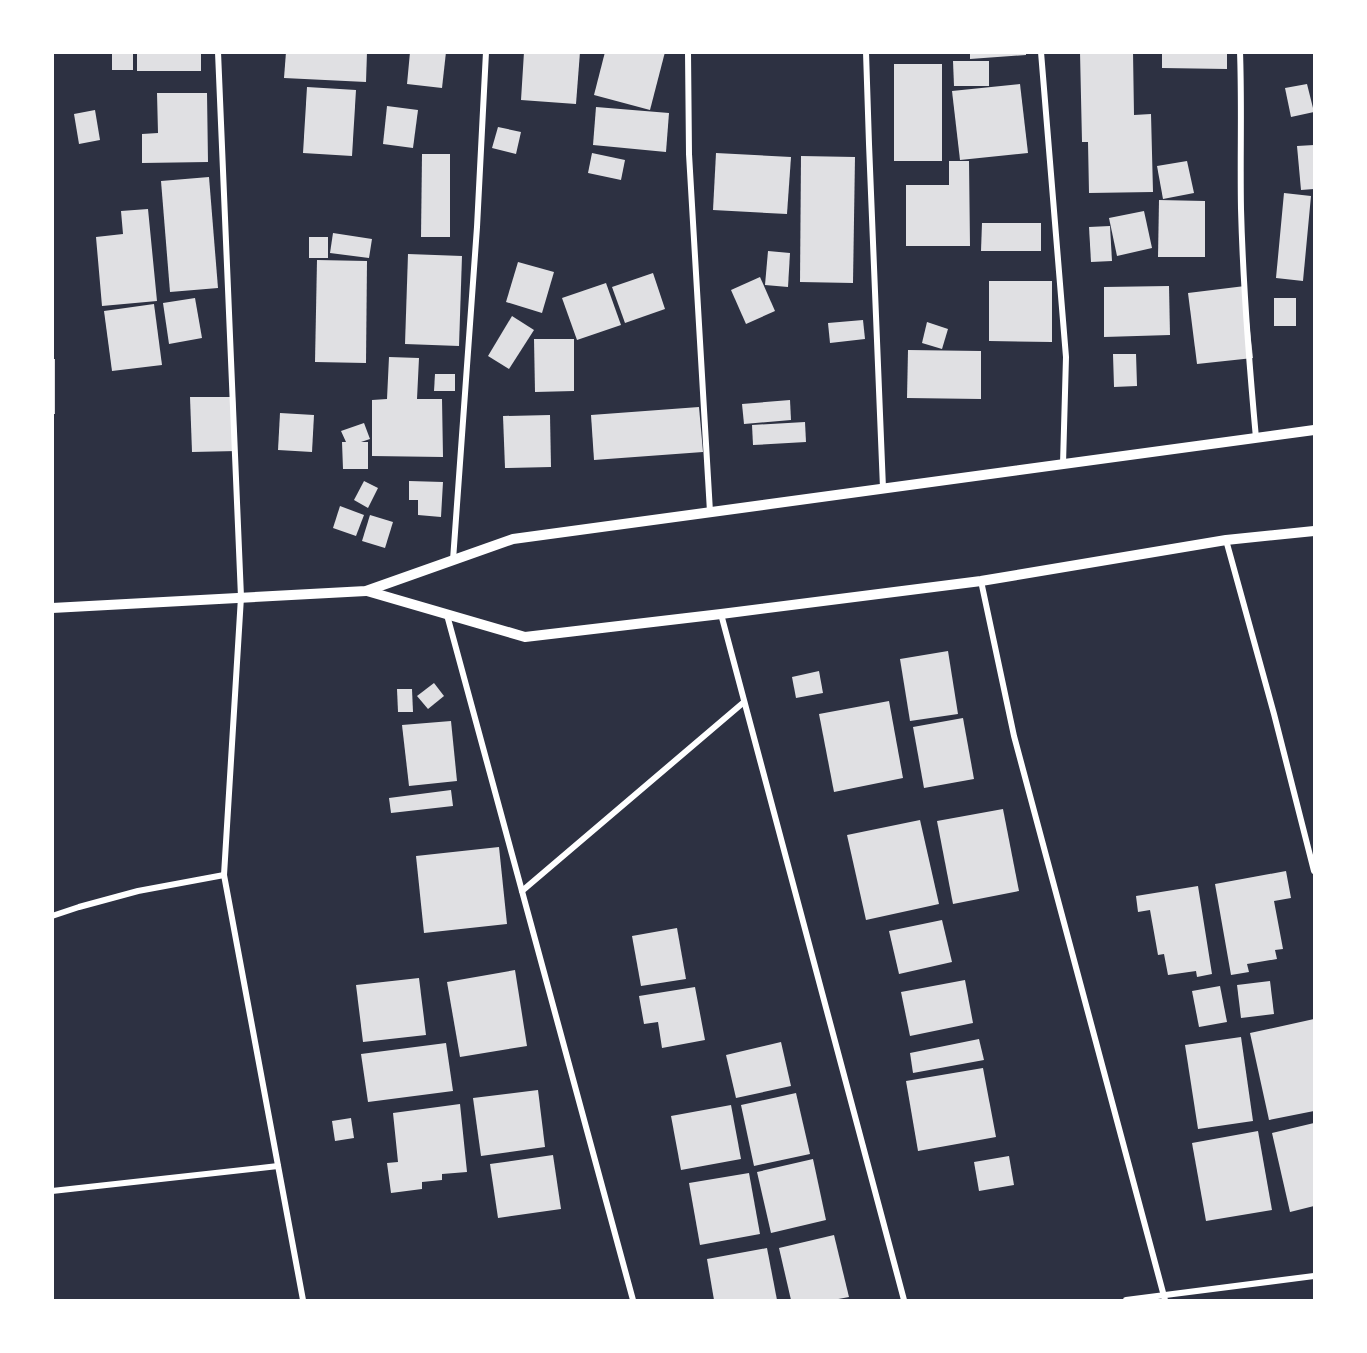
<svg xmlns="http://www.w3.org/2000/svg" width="1367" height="1353" viewBox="0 0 1367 1353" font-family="Rubik,sans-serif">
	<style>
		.building { fill: #e0e0e3 }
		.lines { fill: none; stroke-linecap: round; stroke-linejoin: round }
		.minor { stroke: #fff; stroke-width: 6 }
		.tertiary { stroke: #fff; stroke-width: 10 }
	</style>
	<rect width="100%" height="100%" fill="#2d3142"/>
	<g class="building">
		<rect x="112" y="52" width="21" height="18"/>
		<rect x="137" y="52" width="64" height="19"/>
		<path d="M286,52h81l-1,30 -82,-4z"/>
		<path d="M410,52h36l-4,36 -35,-4z"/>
		<path d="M524,52h56l-4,52 -55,-4z"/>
		<path d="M605,52h60l-15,58 -56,-15z"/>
		<path d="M970,52h56v3l-56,4z"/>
		<path d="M1080,52h53l1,63 17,-1 2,78 -64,1 -1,-51h-6z"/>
		<path d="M1162,52h65v17l-65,-1z"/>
		<path d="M953,61h36v25h-35z"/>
		<rect x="894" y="64" width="48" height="97"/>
		<path d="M1020,84l8,69 -68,7 -8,-69z"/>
		<path d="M1307,84l7,28 -23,5 -6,-29z"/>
		<path d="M307,87l49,3 -4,66 -49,-3z"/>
		<path d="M157,93h50l1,69 -66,1v-29l16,-1z"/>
		<path d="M387,106l31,4 -5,38 -30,-4z"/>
		<path d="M596,107l73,6 -3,39 -73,-7z"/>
		<path d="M95,110l5,30 -21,4 -5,-30z"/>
		<path d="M498,127l23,5 -5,22 -24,-6z"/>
		<path d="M1314,145v44l-13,1 -4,-44z"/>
		<path d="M592,153l33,7 -4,20 -33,-7z"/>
		<path d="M716,153l75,4 -4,57 -74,-4z"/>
		<path d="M422,154h28v83h-29z"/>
		<path d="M801,156l54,1 -2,126 -53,-1z"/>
		<path d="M949,161h20l1,85h-64v-61h43z"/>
		<path d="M1187,161l7,32 -31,6 -6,-33z"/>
		<path d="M209,177l9,111 -48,4 -9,-111z"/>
		<path d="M1284,193l27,3 -8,85 -27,-3z"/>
		<path d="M1159,200l46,1v56h-47z"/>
		<path d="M148,209l9,92 -55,5 -6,-69 27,-3 -2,-23z"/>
		<path d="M1144,211l8,37 -35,8 -8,-38z"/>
		<path d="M982,223h59v28h-60z"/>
		<path d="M1110,226l2,35 -21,1 -2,-35z"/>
		<path d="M333,233l39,6 -3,19 -39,-5z"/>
		<rect x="309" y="237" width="19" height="21"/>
		<path d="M768,251l22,2 -2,34 -23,-2z"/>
		<path d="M408,254l54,2 -3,90 -54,-2z"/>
		<path d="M317,260l50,1 -1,102 -51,-1z"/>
		<path d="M518,262l36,10 -12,41 -36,-11z"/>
		<path d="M653,273l12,36 -40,14 -13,-36z"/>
		<path d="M760,277l15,34 -29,13 -15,-34z"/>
		<path d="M989,281h63v61l-63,-1z"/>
		<path d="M606,283l15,42 -44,15 -15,-42z"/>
		<path d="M1169,286l1,49 -66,2v-50z"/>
		<path d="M1245,286l8,72 -56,6 -9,-71z"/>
		<path d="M195,298l7,40 -33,6 -6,-41z"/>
		<rect x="1274" y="298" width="22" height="28"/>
		<path d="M154,304l8,61 -50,6 -8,-60z"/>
		<path d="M512,316l22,14 -25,39 -21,-13z"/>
		<path d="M863,320l2,19 -35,4 -2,-20z"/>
		<path d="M927,322l21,7 -6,20 -20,-6z"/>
		<path d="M534,339h40v52l-39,1z"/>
		<path d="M908,350l73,1v48l-74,-1z"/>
		<path d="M1113,354h23l1,32 -23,1z"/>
		<path d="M389,357l30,1 -2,41h25l1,58 -71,-1v-56l15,-1z"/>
		<rect x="52" y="359" width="3" height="55"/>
		<path d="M435,374h20v17h-21z"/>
		<path d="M190,397h45l2,54 -45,1z"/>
		<path d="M790,400l1,20 -47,4 -2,-20z"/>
		<path d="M699,407l4,45 -109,8 -3,-45z"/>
		<path d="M280,413l34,2 -2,37 -34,-2z"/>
		<path d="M550,415l1,52 -46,1 -2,-52z"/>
		<path d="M805,422l1,20 -53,3 -1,-20z"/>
		<path d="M364,423l6,16 -9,3h7v27h-25l-1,-27h4l-5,-11z"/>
		<path d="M364,481l14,7 -10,20 -14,-8z"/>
		<path d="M409,481l34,1 -2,35 -23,-2v-15h-9z"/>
		<path d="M340,506l24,9 -8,21 -23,-8z"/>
		<path d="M370,515l23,7 -8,26 -23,-7z"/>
		<path d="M948,651l10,63 -48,7 -10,-62z"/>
		<path d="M819,671l4,22 -27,5 -4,-21z"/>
		<path d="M434,683l10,13 -16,13 -11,-13z"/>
		<path d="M397,689h15l1,23h-15z"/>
		<path d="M889,701l14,77 -69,14 -15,-78z"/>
		<path d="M963,718l11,61 -50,9 -11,-61z"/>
		<path d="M451,721l6,60 -48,5 -7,-61z"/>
		<path d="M451,790l2,16 -62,7 -2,-15z"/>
		<path d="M1003,809l16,82 -66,13 -16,-83z"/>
		<path d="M920,820l19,84 -73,16 -19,-85z"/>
		<path d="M499,847l8,77 -83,9 -8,-77z"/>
		<path d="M1286,871l5,27 -17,3 9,48 -8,1 2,9 -30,5 2,8 -18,3 -16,-91z"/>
		<path d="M1198,886l14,88 -15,3 -1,-6 -28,4 -4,-21 -6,1 -8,-45 -12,2 -2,-16z"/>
		<path d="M942,920l10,42 -53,12 -10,-43z"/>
		<path d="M677,928l9,51 -45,7 -9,-50z"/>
		<path d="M515,970l12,76 -67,11 -13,-75z"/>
		<path d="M419,978l7,57 -63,7 -7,-57z"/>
		<path d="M965,980l8,43 -63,13 -9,-44z"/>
		<path d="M1270,981l4,33 -33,4 -4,-33z"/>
		<path d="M1220,986l7,36 -28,5 -7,-36z"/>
		<path d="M695,987l10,53 -43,8 -4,-26 -14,2 -5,-28z"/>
		<path d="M1314,1019v92l-45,9 -19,-87z"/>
		<path d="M1241,1037l12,84 -55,8 -13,-84z"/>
		<path d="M979,1039l5,21 -71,13 -3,-20z"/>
		<path d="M781,1042l10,44 -55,12 -10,-43z"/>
		<path d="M446,1043l7,48 -85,11 -7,-48z"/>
		<path d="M983,1068l13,69 -78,14 -12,-70z"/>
		<path d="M538,1090l7,57 -64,9 -8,-58z"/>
		<path d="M796,1093l14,61 -56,12 -13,-61z"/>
		<path d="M460,1104l7,68 -25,2v6l-20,2v7l-31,4 -4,-30 11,-1 -5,-49z"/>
		<path d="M731,1105l10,54 -60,11 -10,-54z"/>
		<path d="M351,1118l3,20 -19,3 -3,-20z"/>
		<path d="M1314,1123v83l-24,6 -18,-79z"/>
		<path d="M1258,1131l14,79 -66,11 -14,-78z"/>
		<path d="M553,1155l8,54 -63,9 -8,-54z"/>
		<path d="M1009,1156l5,29 -35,6 -5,-29z"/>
		<path d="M813,1159l13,61 -55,13 -14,-61z"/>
		<path d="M749,1173l11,61 -60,11 -11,-62z"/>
		<path d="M834,1235l15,62 -16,3h-42l-12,-52z"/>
		<path d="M767,1248l10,52h-63l-7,-41z"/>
	</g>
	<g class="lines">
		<g class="minor">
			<path d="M218,52l23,545 -17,278 79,425"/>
			<path d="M688,52l1,102 21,358"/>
			<path d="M866,52l3,92 14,344"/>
			<path d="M1041,52l25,305 -3,107"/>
			<path d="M1240,52c2,53 0,105 1,157 2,76 8,153 15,229"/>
			<path d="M1226,540l48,174 40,157"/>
			<path d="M453,560l24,-333 9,-175"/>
			<path d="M981,581l33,155 151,564"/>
			<path d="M721,614l183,686"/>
			<path d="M447,615l186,685"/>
			<path d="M522,891l222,-189"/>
			<path d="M52,916l27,-9 59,-16 86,-16"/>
			<path d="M52,1191l226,-25"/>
			<path d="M1126,1300l188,-24"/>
		</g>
		<g class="tertiary">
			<path d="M367,591l158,46 196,-23 260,-33 245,-41 88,-9"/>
			<path d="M52,608l314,-17 147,-52 801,-109"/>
		</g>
	</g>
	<rect width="1367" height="1353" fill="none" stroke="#ffffff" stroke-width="108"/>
</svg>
